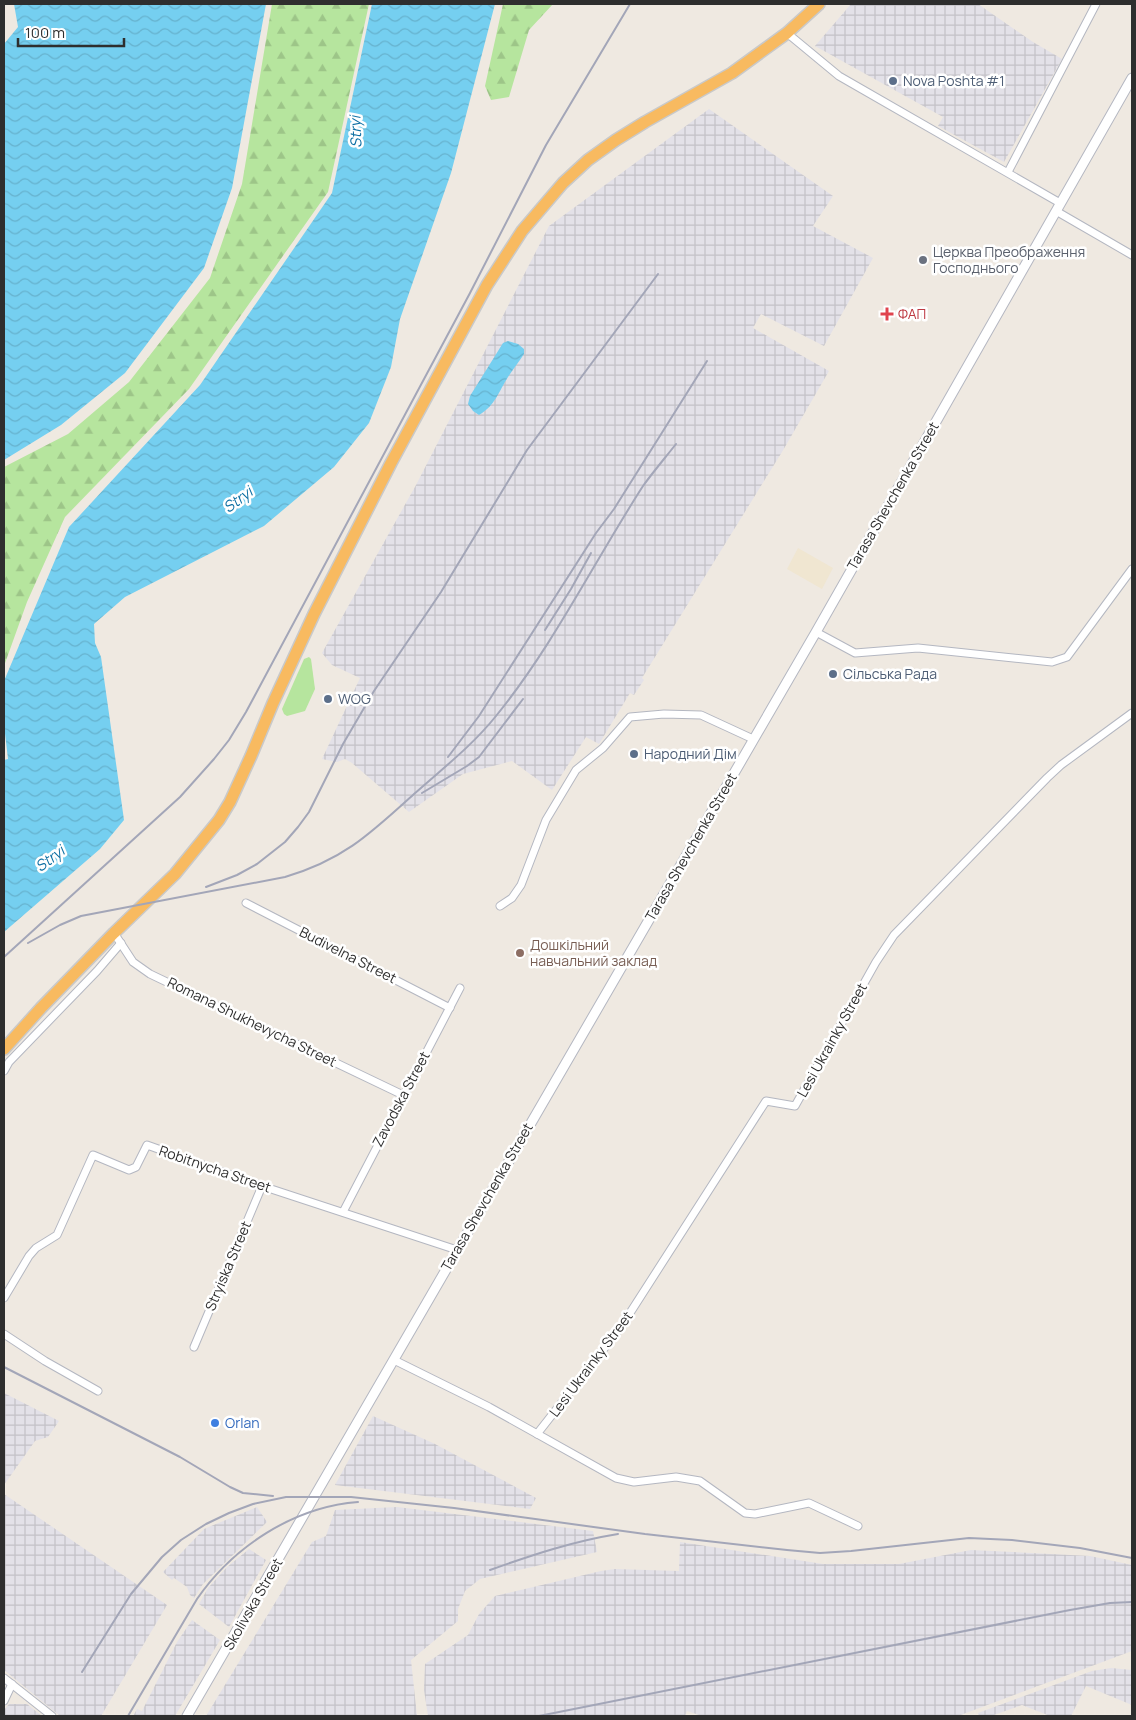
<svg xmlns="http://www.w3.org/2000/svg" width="1136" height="1720" viewBox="0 0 1136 1720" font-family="Manrope,sans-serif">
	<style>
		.industrial { fill: url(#industrial-grid) }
		.education { fill: #f0e6d1 }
		.green { fill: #b6e59e }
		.forest { fill: url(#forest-firs) }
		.water { fill: url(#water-waves) }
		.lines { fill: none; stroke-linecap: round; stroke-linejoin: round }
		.minor-casing { stroke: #b4b7c1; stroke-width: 9 }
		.tertiary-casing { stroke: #b4b7c1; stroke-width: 11 }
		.trunk-casing { stroke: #c9c9c9; stroke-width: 14 }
		.minor { stroke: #fff; stroke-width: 7 }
		.tertiary { stroke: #fff; stroke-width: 9 }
		.trunk { stroke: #f8ba60; stroke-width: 11 }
		.rail { stroke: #a3a6b8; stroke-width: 2 }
		.service-dot { fill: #5c6f8a; stroke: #fff; stroke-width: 2 }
		.worship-dot { fill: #6b7280; stroke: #fff; stroke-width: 2 }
		.health-dot { fill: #e0444e; stroke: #fff; stroke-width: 2 }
		.education-dot { fill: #8d6e63; stroke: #fff; stroke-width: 2 }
		.shop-dot { fill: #3f7fe0; stroke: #fff; stroke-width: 2 }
		.labels { text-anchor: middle; stroke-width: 5; stroke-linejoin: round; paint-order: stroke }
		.service-label { font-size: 14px; fill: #4e5e75; stroke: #fff; text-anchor: start }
		.worship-label { font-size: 14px; fill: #5b616d; stroke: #fff; text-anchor: start }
		.health-label { font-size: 14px; fill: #be3a42; stroke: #fff; text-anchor: start }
		.street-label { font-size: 14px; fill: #2e2e2e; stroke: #fff }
		.education-label { font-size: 14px; fill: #785e54; stroke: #fff; text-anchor: start }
		.shop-label { font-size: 14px; fill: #366cbe; stroke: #fff; text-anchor: start }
		.water-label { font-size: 15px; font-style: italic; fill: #0d6fa3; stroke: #fff }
	</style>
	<defs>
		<pattern id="industrial-grid" width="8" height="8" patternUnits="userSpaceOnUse" patternTransform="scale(1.25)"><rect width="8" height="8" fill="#e3e1e8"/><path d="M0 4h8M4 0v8" fill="none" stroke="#c3c1c7"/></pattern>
		<pattern id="forest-firs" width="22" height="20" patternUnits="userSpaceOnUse" patternTransform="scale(1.25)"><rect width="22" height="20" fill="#b6e59e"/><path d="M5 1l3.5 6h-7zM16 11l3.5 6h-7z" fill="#9dc588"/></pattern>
		<pattern id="water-waves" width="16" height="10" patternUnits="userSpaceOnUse" patternTransform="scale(1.25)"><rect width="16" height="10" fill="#75cff0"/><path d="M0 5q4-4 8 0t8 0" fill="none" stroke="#66b2ce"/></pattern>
	</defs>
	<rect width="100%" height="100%" fill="#efe9e1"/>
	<g class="industrial">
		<path d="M851,4h127l55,38 29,17 -58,103 -66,-36 5,-9 -128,-71z"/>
		<path d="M709,109l124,87 -20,30 60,32 -49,88 -63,-32 -8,14 76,43 -47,81 -140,226 2,2 -10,15 -4,-2 -31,51 -13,-7 -34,53 -40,-29 -49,13 -54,38 -57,-49 -7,-4 -8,3 -15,-3 38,-81 -28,-13 -10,-12 94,-168 133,-259z"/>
		<path d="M4,1393l55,28 -11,16 -13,4 -31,44z"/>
		<path d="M373,1416l62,28 101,54 -6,11 -195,-24z"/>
		<path d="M4,1494l163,111 -66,111h-41l-56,-46z"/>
		<path d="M257,1507l10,15 -64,62 -9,14 -4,-3 -3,-8 -13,-9 -2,2 -9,-8 41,-43z"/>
		<path d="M397,1507l196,24 4,21 -117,27 -15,12 -7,18v12l-47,39 6,56h-211l106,-174 14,-6 9,-26z"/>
		<path d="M680,1542l143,22h76l72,-14 119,6 42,9v86l-174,65h-256l-15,-5 -2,5h-257l-4,-26 1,-26 43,-29 11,-21 16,-18 106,-25 14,-2 64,2z"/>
		<path d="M249,1549l17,11 -37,67 -30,-23 9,-16 19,-21z"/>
		<path d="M192,1620l28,20 -45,76h-42l4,-7 5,2 35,-69z"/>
		<path d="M1111,1668l21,2v35l-46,-19 -15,30h-21l-28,-11 -31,11h-12l-1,-3 114,-42z"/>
		<path d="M9,1704h18l15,12h-38v-6z"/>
	</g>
	<path class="education" d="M798,548l35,20 -11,21 -35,-20z"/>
	<path class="green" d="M309,657l2,2 4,30 -10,22 -18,5 -3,-2 -2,-5 22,-50z"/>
	<g class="forest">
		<path d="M272,4h97l-41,188 -139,197 -124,128 -38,85 -23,64v-199l64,-33 61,-52 81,-104 32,-94z"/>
		<path d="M503,4h50l-24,26 -20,67 -18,3 -6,-14z"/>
	</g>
	<g class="water">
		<path d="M14,4h252l-34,184 -28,80 -79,105 -64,52 -57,35v-416l14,-17z"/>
		<path d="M372,4h123l-44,169 -51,146 -9,48 -22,56 -35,44 -70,59 -139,71 -31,27 1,19 6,14 23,163 -24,29 -96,83v-172l4,-1 -4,-34v-44l65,-154 131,-142 132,-192z"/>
		<path d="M508,341l10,3 6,5v5c-5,8 -11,15 -16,23 -9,14 -13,29 -29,38l-6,-4 -5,-7 2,-8 33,-53z"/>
	</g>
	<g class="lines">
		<g class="minor-casing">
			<g id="minor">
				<path d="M787,33l52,43 221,127"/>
				<path d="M1008,172l88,-168"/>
				<path d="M1056,211l76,44"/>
				<path d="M816,632l39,21 63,-5 134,14 15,-5 65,-88"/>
				<path d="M246,903l204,105"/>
				<path d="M500,906l12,-8 9,-13 25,-65 30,-50 27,-22 27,-31 34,-3 37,1 52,24"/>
				<path d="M114,933l19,29 17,12 253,121"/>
				<path d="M4,1071l5,-9 88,-91 24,-28"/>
				<path d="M343,1212l117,-224"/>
				<path d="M4,1298l25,-42 7,-8 21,-13 36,-80 36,15 7,-3 11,-22 115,41 195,64"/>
				<path d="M4,1334l41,27 53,30"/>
				<path d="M194,1347l68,-161"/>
				<path d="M394,1360l95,47 127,71 18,4 42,-5 24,4 45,32 10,1 54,-11 49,23"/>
				<path d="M537,1434l84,-107 145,-226 29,5 81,-144 18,-27 153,-157 14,-13 71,-52"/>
				<path d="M4,1678l48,38"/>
				<path d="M4,1701l8,-17"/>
			</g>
		</g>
		<g class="tertiary-casing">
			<path id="tertiary" d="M187,1716l629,-1084 316,-554"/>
		</g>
		<g class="trunk-casing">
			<path id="trunk" d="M4,1049l37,-41 73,-75 61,-59 44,-54 11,-18 21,-46 22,-53 41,-89 77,-151 96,-178 35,-54 41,-48 25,-23 28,-20 29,-18 87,-49 55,-40 32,-29"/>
		</g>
		<use href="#minor" class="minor"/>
		<use href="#tertiary" class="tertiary"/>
		<use href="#trunk" class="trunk"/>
		<g class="rail">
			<path d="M545,630l26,-41 20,-36"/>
			<path d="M448,757l31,-41 117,-183 18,-24 93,-148"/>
			<path d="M422,793l45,-27 12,-9 44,-58"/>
			<path d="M206,887l31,-12 20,-11 28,-22 13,-15 11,-15 34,-68 31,-53 67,-99 86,-142 131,-176"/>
			<path d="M28,943l32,-18 21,-9 204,-39c58,-17 85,-43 129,-83 28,-25 58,-48 82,-78 57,-70 98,-154 147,-230 10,-14 22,-28 33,-42"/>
			<path d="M4,957l176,-160 34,-38 15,-19 17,-28 224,-419 76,-148 84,-141"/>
			<path d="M4,1367l176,90 50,30 13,6 30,3"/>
			<path d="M490,1570c42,-15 84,-29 128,-36"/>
			<path d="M82,1672l49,-78 31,-37 19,-17 25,-16 23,-11 24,-9 33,-7h65l103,11 191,26 142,16 33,3 31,-2 118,-13 43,2 68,8 52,10"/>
			<path d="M128,1716l69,-117c36,-52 96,-92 161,-97"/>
			<path d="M539,1716l531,-106 40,-7 22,-1"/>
		</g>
	</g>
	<g class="service-dot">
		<circle cx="893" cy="81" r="5"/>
		<circle cx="833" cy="674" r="5"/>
		<circle cx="328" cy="699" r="5"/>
		<circle cx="634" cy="754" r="5"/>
	</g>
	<circle class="worship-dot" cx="923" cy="260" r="5"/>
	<path class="health-dot" d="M884.5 306.5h5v5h5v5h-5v5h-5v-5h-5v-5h5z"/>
	<circle class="education-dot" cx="520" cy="953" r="5"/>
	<circle class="shop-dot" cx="215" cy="1423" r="5"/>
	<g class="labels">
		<g class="service-label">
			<text x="903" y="86">Nova Poshta #1</text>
			<text x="843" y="679">Сільська Рада</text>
			<text x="338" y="704">WOG</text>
			<text x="644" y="759">Народний Дім</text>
		</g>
		<g class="worship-label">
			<text x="933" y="257">Церква Преображення<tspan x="933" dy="16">Господнього</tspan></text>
		</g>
		<g class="health-label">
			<text x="898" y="319">ФАП</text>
		</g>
		<g class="street-label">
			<text transform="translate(893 496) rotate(-60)" y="5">Tarasa Shevchenka Street</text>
			<text transform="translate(691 847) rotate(-60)" y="5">Tarasa Shevchenka Street</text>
			<text transform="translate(348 955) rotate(27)" y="5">Budivelna Street</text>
			<text transform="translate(252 1022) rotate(26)" y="5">Romana Shukhevycha Street</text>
			<text transform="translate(832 1040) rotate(-61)" y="5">Lesi Ukrainky Street</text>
			<text transform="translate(401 1099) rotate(-62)" y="5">Zavodska Street</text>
			<text transform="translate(215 1169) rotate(19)" y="5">Robitnycha Street</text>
			<text transform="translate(487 1197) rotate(-60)" y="5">Tarasa Shevchenka Street</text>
			<text transform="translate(228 1266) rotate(-67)" y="5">Stryiska Street</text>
			<text transform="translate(591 1364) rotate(-53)" y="5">Lesi Ukrainky Street</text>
			<text transform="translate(253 1604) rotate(-60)" y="5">Skolivska Street</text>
		</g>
		<g class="education-label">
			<text x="530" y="950">Дошкільний<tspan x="530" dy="16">навчальний заклад</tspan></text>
		</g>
		<g class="shop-label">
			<text x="225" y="1428">Orlan</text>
		</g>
		<g class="water-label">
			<text transform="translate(356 132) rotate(-92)" y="5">Stryi</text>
			<text transform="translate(238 500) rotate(-37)" y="5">Stryi</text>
			<text transform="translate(50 859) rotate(-37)" y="5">Stryi</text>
		</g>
	</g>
	<rect width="1136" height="1720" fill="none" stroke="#2e2e2e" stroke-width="10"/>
	<path d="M18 38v8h106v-8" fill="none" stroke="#2e2e2e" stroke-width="2.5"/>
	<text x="25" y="38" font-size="15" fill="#2e2e2e" stroke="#ffffff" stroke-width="4" paint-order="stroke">100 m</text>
</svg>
